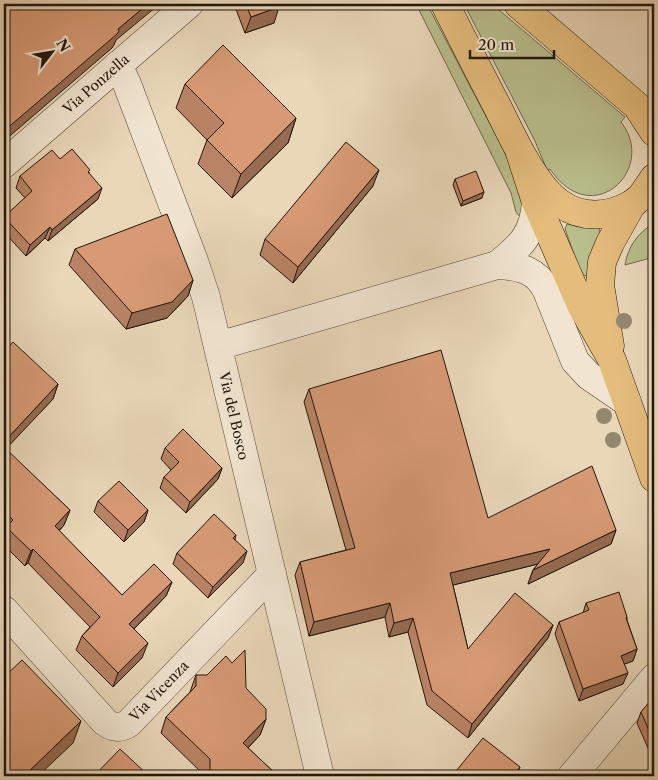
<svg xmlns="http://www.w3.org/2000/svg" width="658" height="780" viewBox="0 0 658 780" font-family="'Libre Caslon Text',serif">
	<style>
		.grass { fill: #b9be8d; stroke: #6d6a4c }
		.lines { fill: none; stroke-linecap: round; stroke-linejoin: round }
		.minor-casing { stroke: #534637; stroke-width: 29 }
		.major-casing { stroke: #21150c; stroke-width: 29 }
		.minor { stroke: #f1e5d1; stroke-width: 28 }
		.major { stroke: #e4bc7c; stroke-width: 28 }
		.tree { fill: #94886f }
		.wall { fill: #b98465; stroke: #21150c }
		.shaded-wall { fill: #966c52; stroke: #21150c }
		.building { fill: #d79a75; stroke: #21150c }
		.labels { text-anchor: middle; stroke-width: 4; stroke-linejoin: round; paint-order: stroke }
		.street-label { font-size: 14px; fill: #21150c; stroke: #f1e5d1 }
	</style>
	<rect width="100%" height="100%" fill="#e9d7b8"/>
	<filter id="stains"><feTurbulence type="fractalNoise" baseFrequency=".004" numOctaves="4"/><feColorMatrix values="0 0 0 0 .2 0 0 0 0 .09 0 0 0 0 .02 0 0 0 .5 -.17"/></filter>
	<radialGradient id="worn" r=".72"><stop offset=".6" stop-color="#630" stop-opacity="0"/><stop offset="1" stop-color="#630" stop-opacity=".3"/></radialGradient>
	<g class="grass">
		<path d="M416,4h11l75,143 23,50v26l-9,-11 -5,-19z"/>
		<path d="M464,4h28l133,113 -4,5c37,47 -29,110 -71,47l-3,1 -12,-29z"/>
		<path d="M654,223v34l-29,8c3,-19 13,-32 29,-42z"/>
		<path d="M567,224l17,4h15l1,3 -12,44 -2,1 -5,-2 -16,-45z"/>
	</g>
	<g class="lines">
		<g class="minor-casing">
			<g id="minor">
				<path d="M118,65l9,19 67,177 12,36 114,479"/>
				<path d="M4,164l185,-160"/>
				<path d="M497,265c24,-19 37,-31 39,-63"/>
				<path d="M218,346l279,-81c23,1 40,5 50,26l28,70 14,15 38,26"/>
				<path d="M4,610l101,112c8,6 15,7 24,1l143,-149"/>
				<path d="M572,776l82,-98"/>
			</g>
		</g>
		<g class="major-casing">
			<g id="major">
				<path d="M445,4c17,34 34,68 52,102 14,28 37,80 64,98 22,15 48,13 71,0"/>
				<path d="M518,4l119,102 17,26"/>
				<path d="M520,153l16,49 45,103 31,55 42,118"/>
				<path d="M610,346l-10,-61 2,-23 8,-19 22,-39 9,-7 13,-19"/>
			</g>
		</g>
		<use href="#minor" class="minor"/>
		<use href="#major" class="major"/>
	</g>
	<g class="tree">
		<circle cx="624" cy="321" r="8"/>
		<circle cx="604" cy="416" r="8"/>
		<circle cx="613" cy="440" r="8"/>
	</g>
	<g class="wall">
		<path d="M234,4h42l-2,19 -29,10z"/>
		<path d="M185,84l111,34 -8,25 -56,55 -34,-34 9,-24 -31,-32z"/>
		<path d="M60,159l29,13 9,27 -50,42 -3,-3 -19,18 -22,-24v-15l21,-19 -9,-10 4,-12z"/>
		<path d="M455,179l27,19 -21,8 -8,-21z"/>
		<path d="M373,186l-80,97 -33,-28 5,-16z"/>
		<path d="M75,249l118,31 -5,16 -21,22 -41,11 -57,-64z"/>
		<path d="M4,352l54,32 -5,15 -48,50 65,61 -6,15 -5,6 63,64 50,-13 -6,14 -32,33 8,29 -29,29 -37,-37 6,-14 8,-9 -62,-64 -3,3 -21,-21v-11l1,-3 -1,-1z"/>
		<path d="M309,389l179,129 128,12 -5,14 -83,40 5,-14 5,-6 -85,21 15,64 85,-24 -5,13 -80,100 -41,-33 -19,-73 -19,5 -4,-20 -76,19 -14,-61 5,-13 46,-12 -42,-148z"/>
		<path d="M165,448l57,20 -4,11 -32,34 -26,-25 4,-11 7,-7 -10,-11z"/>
		<path d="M98,501l50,9 -4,12 -20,20 -30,-30z"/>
		<path d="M236,535l-1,4 8,24 -35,35 -35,-34 4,-11z"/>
		<path d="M586,603l41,14v3l10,29 -4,12 -9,3 -1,20 -44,17 -24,-67 4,-12 24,-9z"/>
		<path d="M196,675l50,13 20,31 -6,16 -12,13 30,28h-74v-1l-43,-42 5,-16 24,-25z"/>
		<path d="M654,698v64l-17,-39 4,-11z"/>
	</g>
	<g class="shaded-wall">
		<path d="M148,4h9l-1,3 -40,33 -2,5 -2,3 -108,93v-10l114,-102z"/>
		<path d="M279,7l-5,16 -29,10 6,-16z"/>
		<path d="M296,118l-8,25 -56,55 9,-24z"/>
		<path d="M379,170l-6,16 -80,97 5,-16z"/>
		<path d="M102,188l-4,11 -50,42 4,-11z"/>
		<path d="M484,192l-2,6 -21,8 2,-5z"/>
		<path d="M50,227l-5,11 -19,18 4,-11z"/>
		<path d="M193,280l-5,16 -21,22 -41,11 6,-16z"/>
		<path d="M58,384l-5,15 -49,52v-9z"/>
		<path d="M222,468l-4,11 -32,34 4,-11z"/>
		<path d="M70,510l-6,15 -15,16 6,-15z"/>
		<path d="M148,510l-4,12 -20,20 4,-12z"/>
		<path d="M616,530l-5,14 -83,40 5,-14z"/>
		<path d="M33,549l-5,14 -3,3 6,-15z"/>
		<path d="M550,549l-4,13 -101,25 5,-14z"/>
		<path d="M247,551l-4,12 -35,35 5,-11z"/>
		<path d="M172,582l-6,14 -42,43 5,-15z"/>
		<path d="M390,603l-5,14 -76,19 5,-14z"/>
		<path d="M413,618l-5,14 -19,5 5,-14z"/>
		<path d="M553,625l-5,13 -80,100 4,-14z"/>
		<path d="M148,643l-6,15 -29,29 5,-14z"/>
		<path d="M637,649l-4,12 -16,6 4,-11z"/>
		<path d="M628,673l-5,11 -44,17 4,-12z"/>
		<path d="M266,719l-6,16 -23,24 6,-16z"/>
		<path d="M81,721l-8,22 -35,33h-14z"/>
		<path d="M520,767l-4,9h-3z"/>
	</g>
	<g class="building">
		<path d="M4,4h144l-30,25 1,2 -2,3 -113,97z"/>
		<path d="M246,4h30l3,3 -28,10z"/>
		<path d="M223,45l73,73 -55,56 -34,-34 17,-17 -39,-39z"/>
		<path d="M346,142l33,28 -81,97 -33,-28z"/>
		<path d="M72,149l18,21 -2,2 14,16 -50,42 -2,-3 -20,18 -26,-28 28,-26 -12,-15 32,-26 8,9z"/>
		<path d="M476,171l8,21 -21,9 -8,-22z"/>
		<path d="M167,214l26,66 -21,22 -40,11 -57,-64z"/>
		<path d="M13,342l45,42 -54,58v-90z"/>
		<path d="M441,350l47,168 104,-52 24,64 -83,40 17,-21 -100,24 18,76 47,-56 38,32 -81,99 -40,-33 -19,-73 -19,5 -4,-20 -76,19 -14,-60 55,-14 -46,-159z"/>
		<path d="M183,429l39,39 -32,34 -26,-25 15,-15 -14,-14z"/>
		<path d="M4,447l66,63 -15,16 67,69 32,-31 18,18 -43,42 19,19 -30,30 -36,-37 18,-19 -67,-68 -2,2 -25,-24 7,-7 -9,-9z"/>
		<path d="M119,481l29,29 -20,20 -30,-29z"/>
		<path d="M214,514l22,21 -3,3 14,13 -34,36 -36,-34z"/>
		<path d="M619,592l8,25 -1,1 11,31 -16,7 7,17 -45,16 -24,-67 30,-12 -3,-7z"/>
		<path d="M245,650l1,38 20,21v10l-23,24 35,33h-68v-17l-44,-42 30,-31v-11h11l19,-19 6,7z"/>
		<path d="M22,660l59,61 -57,55h-20v-99z"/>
		<path d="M654,698v44l-13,-30 10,-12z"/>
		<path d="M483,738l37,29 -7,9h-61z"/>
		<path d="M120,749l29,27h-55z"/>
	</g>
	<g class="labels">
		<g class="street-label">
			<text transform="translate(96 84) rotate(-41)" y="5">Via Ponzella</text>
			<text transform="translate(234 416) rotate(77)" y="5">Via del Bosco</text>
			<text transform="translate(159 691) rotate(-46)" y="5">Via Vicenza</text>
		</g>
	</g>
	<rect width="658" height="780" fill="none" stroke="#e9d7b8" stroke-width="20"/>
	<rect x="5" y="5" width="648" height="770" fill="none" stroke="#21150c" stroke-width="2.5"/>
	<rect x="10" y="10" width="638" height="760" fill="none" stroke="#21150c"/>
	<g transform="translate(52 52) rotate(59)" stroke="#f1e5d1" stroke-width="4" paint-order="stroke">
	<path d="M0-4L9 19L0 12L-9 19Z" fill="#21150c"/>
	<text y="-8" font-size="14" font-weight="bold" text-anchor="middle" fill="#21150c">N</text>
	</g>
	<path d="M470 50v8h84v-8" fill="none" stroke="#21150c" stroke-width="2.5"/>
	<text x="478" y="50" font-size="15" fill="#21150c" stroke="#f1e5d1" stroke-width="4" paint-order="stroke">20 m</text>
	<rect width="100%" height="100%" filter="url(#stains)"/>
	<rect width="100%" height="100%" fill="url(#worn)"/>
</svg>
